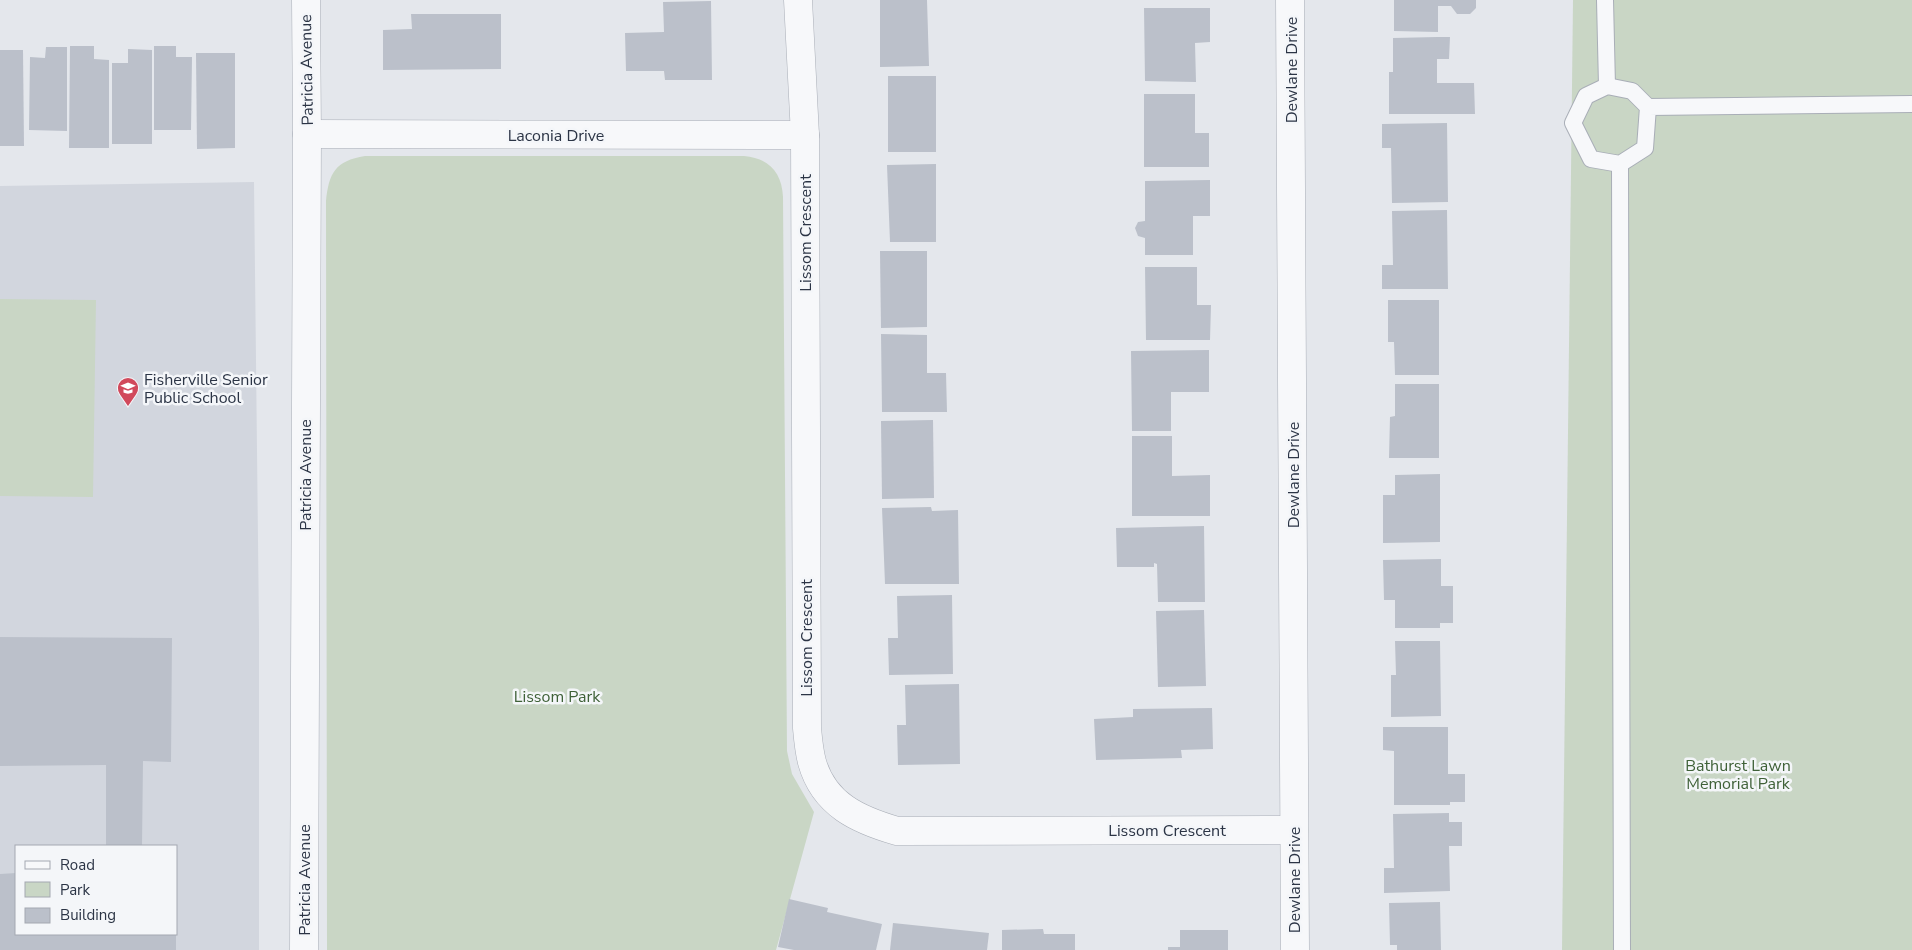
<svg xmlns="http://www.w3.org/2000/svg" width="1912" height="950" viewBox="0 0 1912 950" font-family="'Nunito Sans',sans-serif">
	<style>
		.built { fill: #d2d6de; fill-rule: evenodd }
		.green { fill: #c9d6c5 }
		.building { fill: #bbc0ca }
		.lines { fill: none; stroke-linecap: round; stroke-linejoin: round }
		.lane-casing { stroke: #a9aeb7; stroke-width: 18 }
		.street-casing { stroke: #a9aeb7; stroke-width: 29 }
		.lane { stroke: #f7f8fa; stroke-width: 16 }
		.street { stroke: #f7f8fa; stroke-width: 28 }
		.labels { text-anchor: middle; stroke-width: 5; stroke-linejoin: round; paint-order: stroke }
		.street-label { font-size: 16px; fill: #2b3445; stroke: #f4f6f9 }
		.poi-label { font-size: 16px; fill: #2b3445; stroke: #f4f6f9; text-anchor: start }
		.park-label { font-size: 16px; fill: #3f6138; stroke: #f4f6f9 }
	</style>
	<rect width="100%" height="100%" fill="#e4e7ec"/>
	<path class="built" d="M254,182l5,447v321h-259v-764zM16,846h160v88h-160z"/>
	<g class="green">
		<path d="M1573,0h339v950h-350z"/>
		<path d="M365,156h379c25,2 38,17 39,41l4,554 5,23 22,38 -38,138h-449l-1,-749c3,-28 9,-40 39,-45z"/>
		<path d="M0,299l96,1 -3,197 -93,-1z"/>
	</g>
	<g class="building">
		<path d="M880,0h47l2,66 -49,1z"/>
		<path d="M1394,0h82v8l-6,6h-13l-6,-8h-13v26l-44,-1z"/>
		<path d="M711,1l1,79h-47l-1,-9h-38l-1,-38 39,-1 -1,-30z"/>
		<path d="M1144,8h66v34l-15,1 1,39 -51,-1z"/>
		<path d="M411,14h90v55l-118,1v-40l29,-1z"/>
		<path d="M1437,37h13l-1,22h-12v24h37l1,31h-86v-42h4v-34z"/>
		<path d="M70,46h24v13l15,1v88h-40z"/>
		<path d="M154,46h22v11h16l-1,73h-37z"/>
		<path d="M46,47h21v84l-38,-1 1,-73 15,1z"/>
		<path d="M128,49l24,1v94h-40v-81h16z"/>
		<path d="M0,50h23l1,96h-24z"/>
		<path d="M196,53h39v95l-38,1z"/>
		<rect x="888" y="76" width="48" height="76"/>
		<path d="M1144,94h51v39h14v34h-65z"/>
		<path d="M1447,123l1,79 -56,1 -1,-55h-9v-24z"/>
		<path d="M936,164v78h-46l-3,-77z"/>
		<path d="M1210,180v36h-17v39h-48v-17l-7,-2 -3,-8 3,-6 7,-1v-40z"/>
		<path d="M1447,210l1,79h-66v-24h11l-1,-54z"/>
		<path d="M880,251h47v76l-46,1z"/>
		<path d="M1145,267h52v38h14l-1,35h-64z"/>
		<path d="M1388,300h51v75h-44l-1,-33h-6z"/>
		<path d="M881,334l46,1v38h19l1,39h-65z"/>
		<path d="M1209,350v42h-38v39h-39l-1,-80z"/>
		<path d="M1395,384h44v74h-50l1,-41 5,-1z"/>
		<path d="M933,420l1,78 -52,1 -1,-78z"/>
		<path d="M1132,436h40v40l38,-1v41h-78z"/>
		<path d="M1440,474v68l-57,1v-48h12v-20z"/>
		<path d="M931,507l1,4 26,-1 1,74h-74l-3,-76z"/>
		<path d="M1204,526l1,76h-47l-1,-38 -3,-1v4h-37l-1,-39z"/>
		<path d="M1441,559v27h12v37h-13v5h-45v-28h-11l-1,-40z"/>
		<path d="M952,595l1,79 -64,1 -1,-37h10l-1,-42z"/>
		<path d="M1204,610l2,76 -48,1 -2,-76z"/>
		<path d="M0,637l172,1 -1,124 -28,-1 -1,85h-36v-81l-106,1z"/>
		<path d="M1395,641h45l1,75 -50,1v-42h5z"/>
		<path d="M959,684l1,80 -62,1 -1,-40h9l-1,-40z"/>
		<path d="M1212,708l1,41 -32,1 1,8 -86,2 -2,-41 39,-2v-8z"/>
		<path d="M1383,727h65v47h17v28h-15v3h-56v-54l-11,-1z"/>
		<path d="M1449,813v9h13v24h-13l1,45 -66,2v-25h10l-1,-54z"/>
		<path d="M16,873v61h160v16h-176v-76z"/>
		<path d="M789,899l39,9 -1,4 55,12 -6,26h-82l-16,-3z"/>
		<path d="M1440,902l1,48h-44v-5h-7l-1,-42z"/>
		<path d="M893,923l96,10 -2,17h-97z"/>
		<path d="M1043,929l1,5h31v16h-73v-20z"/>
		<path d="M1180,930h48v20h-60v-3h12z"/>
	</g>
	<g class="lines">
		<g class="lane-casing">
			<g id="lane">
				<path d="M1605,0l2,86"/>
				<path d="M1648,107l-3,41 -25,16 -29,-5 -18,-36 13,-27 21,-10 25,5 16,16 264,-3"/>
				<path d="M1620,164l2,786"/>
			</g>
		</g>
		<g class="street-casing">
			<g id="street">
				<path d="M798,0l7,135 2,593c1,11 2,23 5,34 12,43 47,58 85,69l397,-1"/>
				<path d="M1290,0l5,950"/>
				<path d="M307,134l498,1"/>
				<path d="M304,950l3,-816 -1,-134"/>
			</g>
		</g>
		<use href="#lane" class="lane"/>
		<use href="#street" class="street"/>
	</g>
	<defs>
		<g id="school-pin" transform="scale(1.125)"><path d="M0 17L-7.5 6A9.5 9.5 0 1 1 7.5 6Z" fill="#d1495b" stroke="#f4f6f9"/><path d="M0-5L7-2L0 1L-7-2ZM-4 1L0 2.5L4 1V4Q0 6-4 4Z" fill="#fff"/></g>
	</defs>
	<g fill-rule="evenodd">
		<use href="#school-pin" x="128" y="388"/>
	</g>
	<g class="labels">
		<g class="street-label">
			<text transform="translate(306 70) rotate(-91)" y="6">Patricia Avenue</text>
			<text transform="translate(1291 70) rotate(-90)" y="6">Dewlane Drive</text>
			<text x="556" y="141">Laconia Drive</text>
			<text transform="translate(805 233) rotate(-90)" y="6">Lissom Crescent</text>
			<text transform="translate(305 475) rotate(-90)" y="6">Patricia Avenue</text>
			<text transform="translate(1293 475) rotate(-90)" y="6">Dewlane Drive</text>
			<text transform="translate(806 638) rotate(-90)" y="6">Lissom Crescent</text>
			<text x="1167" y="836">Lissom Crescent</text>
			<text transform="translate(304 880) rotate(-90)" y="6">Patricia Avenue</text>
			<text transform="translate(1294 880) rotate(-90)" y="6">Dewlane Drive</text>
		</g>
		<g class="poi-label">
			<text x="144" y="385">Fisherville Senior<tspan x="144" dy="18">Public School</tspan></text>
		</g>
		<g class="park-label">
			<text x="557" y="702">Lissom Park</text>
			<text x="1738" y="771">Bathurst Lawn<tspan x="1738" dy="18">Memorial Park</tspan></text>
		</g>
	</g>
	<rect x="15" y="845" width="162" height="90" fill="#f4f6f9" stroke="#a4a8b1"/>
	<rect x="25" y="861" width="25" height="8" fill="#f7f8fa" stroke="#a4a8b1"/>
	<text x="60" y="870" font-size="15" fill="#2b3445">Road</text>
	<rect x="25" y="882" width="25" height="15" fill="#c9d6c5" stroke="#a4a8b1"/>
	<text x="60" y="895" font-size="15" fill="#2b3445">Park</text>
	<rect x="25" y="908" width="25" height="15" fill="#bbc0ca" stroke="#a4a8b1"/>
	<text x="60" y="920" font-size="15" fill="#2b3445">Building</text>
</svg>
